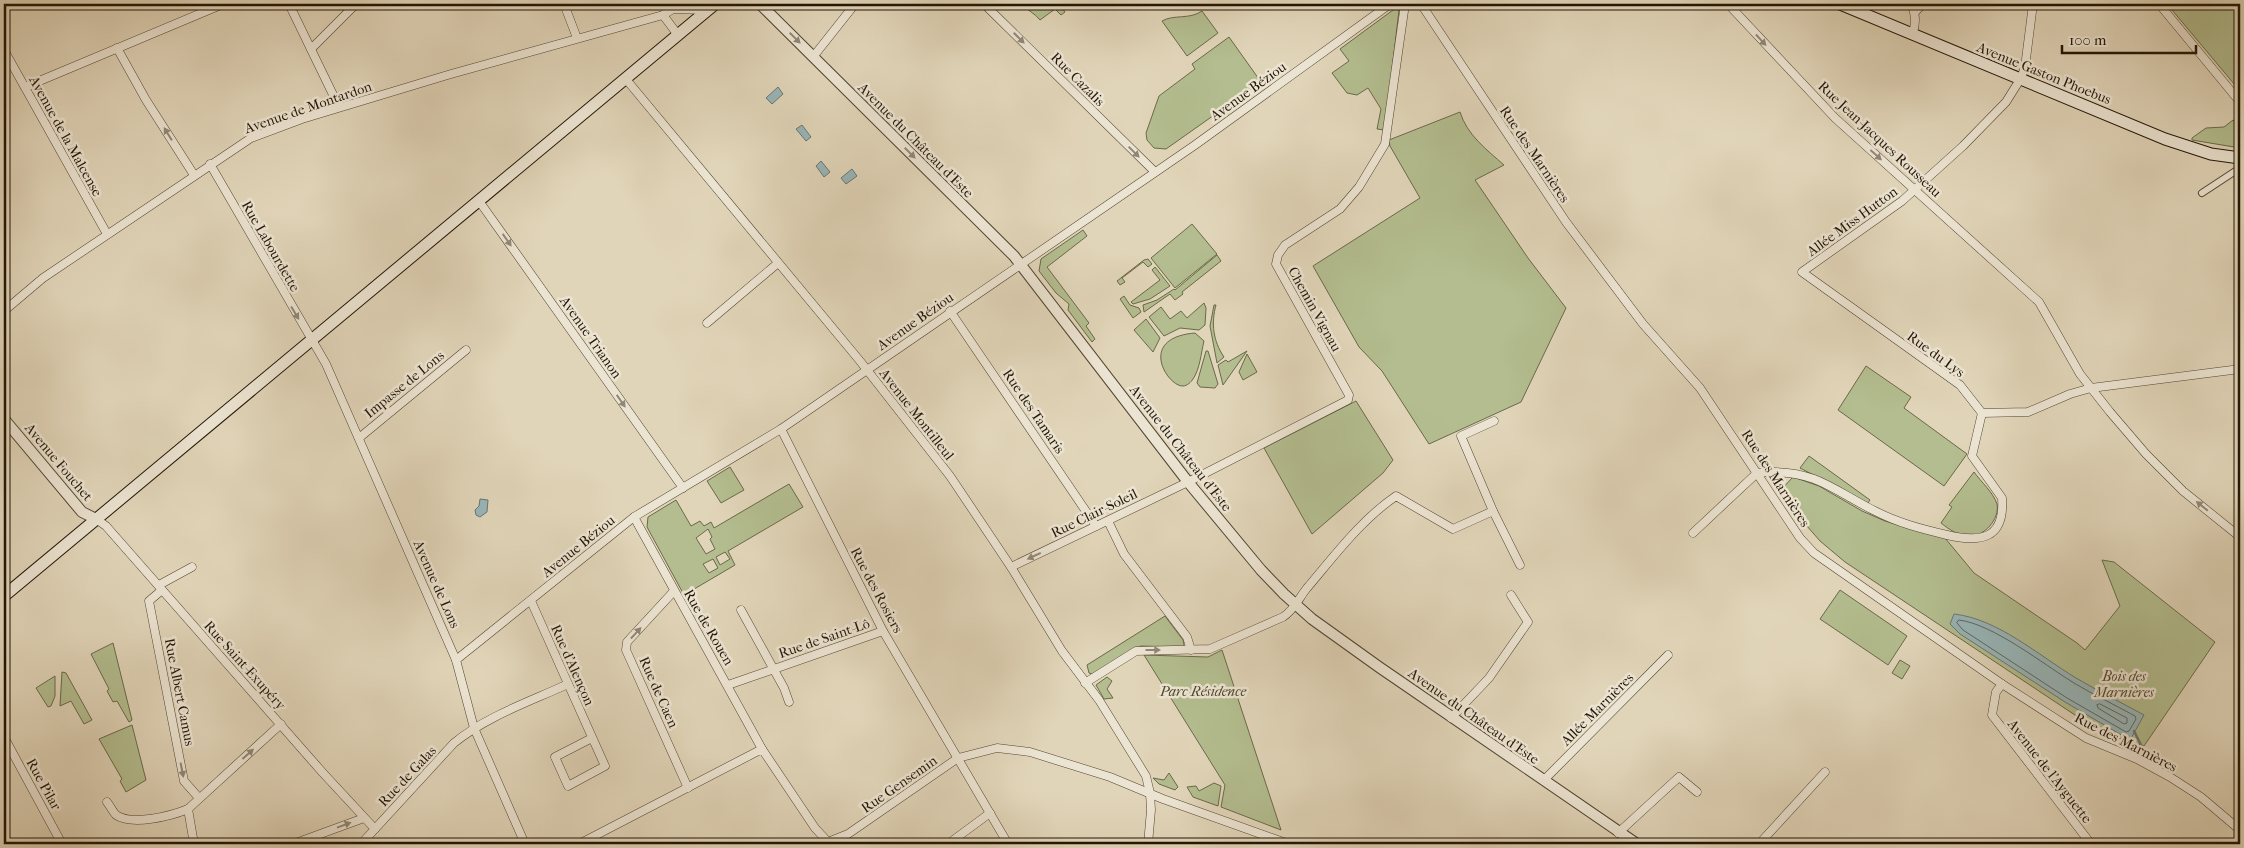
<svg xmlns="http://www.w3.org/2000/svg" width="2244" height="848" viewBox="0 0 2244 848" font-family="'IM FELL French Canon',serif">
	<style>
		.green { fill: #b3bd8f; stroke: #6a694a; fill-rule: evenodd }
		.water { fill: #98b6ba; stroke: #687672 }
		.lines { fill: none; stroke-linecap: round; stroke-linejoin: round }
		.shore { stroke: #5c6660; stroke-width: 1 }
		.stream { stroke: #687672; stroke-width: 2.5 }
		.pedestrian-casing { stroke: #514532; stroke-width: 8 }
		.minor-casing { stroke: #514532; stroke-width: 9 }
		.tertiary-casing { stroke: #514532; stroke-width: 12 }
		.secondary-casing { stroke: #211505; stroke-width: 13 }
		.pedestrian { stroke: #ece4d2; stroke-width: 6 }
		.minor { stroke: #ece4d2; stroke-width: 8 }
		.tertiary { stroke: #ece4d2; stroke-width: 10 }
		.secondary { stroke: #ece4d2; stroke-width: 11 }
		.oneway { fill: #918776 }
		.labels { text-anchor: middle; stroke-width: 5; stroke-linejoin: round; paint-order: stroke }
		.street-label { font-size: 14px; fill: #211505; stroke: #ece4d2 }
		.park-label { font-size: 14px; font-style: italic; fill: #4d472e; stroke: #ece4d2 }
	</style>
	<rect width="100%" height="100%" fill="#e1d5b9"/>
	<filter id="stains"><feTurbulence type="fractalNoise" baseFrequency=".004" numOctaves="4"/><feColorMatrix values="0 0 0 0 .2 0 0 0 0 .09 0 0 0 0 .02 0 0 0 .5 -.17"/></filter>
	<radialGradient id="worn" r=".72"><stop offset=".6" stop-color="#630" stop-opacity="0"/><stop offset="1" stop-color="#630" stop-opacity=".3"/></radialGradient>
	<g class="green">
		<path d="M1023,4h36l6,8 -4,3 -6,-6 -15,11c-5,-7 -13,-9 -17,-16z"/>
		<path d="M2167,4h73v87z"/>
		<path d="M1397,7l2,3 -14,120 -8,-1 4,-20 -13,-21 -11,7 -10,-2 -15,-20 17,-12 -9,-12z"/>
		<path d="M1202,11l16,22 -31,23 -25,-35c12,-7 27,-1 40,-10z"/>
		<path d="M1229,37l32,45 -95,67 -12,-1 -7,-8 -1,-7 13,-37 36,-27 -3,-5z"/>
		<path d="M1460,112c7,23 27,38 44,53l-29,15 53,78 38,50 -45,94 -92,42 -47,-73 -23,-24 -46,-81 107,-68 -30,-52 -1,-6z"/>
		<path d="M2233,120l7,9v19l-48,-8v-2l14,-10 18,-1z"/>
		<path d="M1192,224l25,30 -42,34 -24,-30z"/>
		<path d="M1083,230l4,6 -40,31 42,56 -3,3 9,13 -3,3 -24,-32 1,-6 -13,-11 -17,-22 2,-12z"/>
		<path d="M1217,255l4,6 -39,31 1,2 -8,6 -5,-6 -26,18 -1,-7 14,-5 17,-11 1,1z"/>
		<path d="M1148,259l4,5 -4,3 -5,-5 -21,16 3,4 -5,3 -3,-4 27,-21z"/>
		<path d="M1155,267l15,19 -20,13 -17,5 -2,-2 29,-22 -8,-10z"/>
		<path d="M1124,296l6,9 9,3 2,4 -8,6 -13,-19z"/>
		<path d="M1204,303l2,5 -1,17 -6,5 -19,-2 -16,8 -15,-19 12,-10 9,12 11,-8 6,7z"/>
		<path d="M1214,305h2c-5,18 -3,36 8,52l-7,6 -7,-37z"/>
		<path d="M1146,319l14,19 -7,14 -19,-22z"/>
		<path d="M1195,333l9,8c-3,12 -4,28 -11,38 -2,3 -6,7 -10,7 -15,1 -47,-48 12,-53z"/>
		<path d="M1206,351h2l10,33 -3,4 -15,-1 -3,-4z"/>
		<path d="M1247,351l-24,34 -5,-20 8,-5 2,2z"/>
		<path d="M1247,354l10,18 -14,8 -4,-8z"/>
		<path d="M1866,366l45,31 -7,11 63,46 -23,32 -106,-76z"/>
		<path d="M1356,401l37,59 -10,13 -71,61 -48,-86z"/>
		<path d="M1809,456l61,44 -2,3 -68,-35z"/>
		<path d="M730,467l14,23 -23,13 -14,-22z"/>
		<path d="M1974,472c7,10 19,20 23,32 3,15 -13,33 -28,32 -12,-1 -19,-6 -28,-13l11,-16 -3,-2z"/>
		<path d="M1793,477l26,9 43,25 23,10 60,17 29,35 103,70 8,7 35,-44 -18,-46 12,2 101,80 -71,104 -42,-13 -257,-171 -25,-21 -42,-48z"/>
		<path d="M789,484l14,23 -75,44 7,14 -51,30 -37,-68 1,-10 28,-17 15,26 9,-5 4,5 7,-4 3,6zM708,529l4,8 -2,2 5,10 -9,5 -10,-16zM725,552l5,7 -10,6 -4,-8zM713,559l5,9 -9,5 -6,-9z"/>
		<path d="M1840,590l67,46 -19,29 -68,-46z"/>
		<path d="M1165,616l18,24 1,4 -1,3 -42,-1 -49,28 -3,-1 -2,-8z"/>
		<path d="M113,643l19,77 -3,2 -12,-21 -4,1 -6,-11 2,-2 -18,-35z"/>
		<path d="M1222,650l59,180 -60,-23 4,-22 -81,-130 64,2z"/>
		<path d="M1900,660l10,6 -8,13 -10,-6z"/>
		<path d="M62,672l4,1 26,47 -8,4 -13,-23 -11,5z"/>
		<path d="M55,676v20l-4,10 -3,1 -12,-19z"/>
		<path d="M1107,677l5,4 -5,8 6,9 -9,1 -8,-14z"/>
		<path d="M132,725l14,55 -20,12 -6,-11 2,-2 -23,-40z"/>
		<path d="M1169,773l9,14 -3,3 -16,-6 -6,-6 11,2z"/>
		<path d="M1214,783l7,3 -3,20 -25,-9 -6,-10 9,-1 3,5z"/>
	</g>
	<g class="water">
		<path d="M778,87l5,7 -11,10 -6,-6z"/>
		<path d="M802,125l9,12 -5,4 -10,-12z"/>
		<path d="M821,161l9,11 -6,5 -8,-11z"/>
		<path d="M852,169l5,7 -11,8 -5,-6z"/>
		<path d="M480,499l8,1 -1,12 -7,5 -4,-2 -1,-5 4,-4z"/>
		<path d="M1954,614c44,5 84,41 122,64 22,13 46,25 68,37l-14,25 -65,-38 -105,-68 -10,-10z"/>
	</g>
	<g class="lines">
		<g class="shore">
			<path d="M1959,620c34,4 84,44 115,63 20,12 41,22 61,33l1,3 -7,12 -3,1 -59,-34 -104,-68 -6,-7z"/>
			<path d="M2100,704l27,14v5l-3,1 -26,-16 -1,-3z"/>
		</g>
		<path class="stream" d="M2134,731l8,16"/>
		<g class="pedestrian-casing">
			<path id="pedestrian" d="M2202,193l38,-25"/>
		</g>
		<g class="minor-casing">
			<g id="minor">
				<path d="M289,4l50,103"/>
				<path d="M564,4l13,34"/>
				<path d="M984,4l171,168"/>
				<path d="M1421,4l145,218 77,102 57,64 100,150 14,15 188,131 84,54 51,21 33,18 31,20 39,33"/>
				<path d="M1728,4l107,114 204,184 41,72 30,38 36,42 37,37 57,46"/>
				<path d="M1911,4c5,10 5,18 2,29"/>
				<path d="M2159,4l81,98"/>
				<path d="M1915,12l8,-8"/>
				<path d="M663,15l15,20"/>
				<path d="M117,48l29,52 48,75"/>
				<path d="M311,49l45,-45"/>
				<path d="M4,50l103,184"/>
				<path d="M813,57l42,-53"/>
				<path d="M625,78l235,283 90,115 61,91 51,84 37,49 47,76 4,17 1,17 -3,34"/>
				<path d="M25,87l198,-83"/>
				<path d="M210,164l116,200 130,296 18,68 51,116"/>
				<path d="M479,201l204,287"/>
				<path d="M4,311l39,-33 208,-140 51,-19 149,-45 212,-59 10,-6 34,1"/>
				<path d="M950,311l146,215"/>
				<path d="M707,323l71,-60"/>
				<path d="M1982,413l-22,-28 -158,-113 100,-71 61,-55 43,-44 15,-24 4,-11 8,-63"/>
				<path d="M1982,413l46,-1 42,-18 21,-6 149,-19"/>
				<path d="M781,429l102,202 125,213"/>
				<path d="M359,438l107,-88"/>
				<path d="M1757,473c19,-2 38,-1 57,6 21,8 40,22 61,32 23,12 47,18 72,24 34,8 58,4 55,-37l-30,-42 10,-43"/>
				<path d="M1493,511l-32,-75 33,-15"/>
				<path d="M634,517l128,232"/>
				<path d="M96,519l10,7 217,247 52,56"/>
				<path d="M1108,521l16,33 63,83 4,13"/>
				<path d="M1693,533l64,-60"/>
				<path d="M1011,567l177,-85 160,-82 1,-5 -73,-131 2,-9 7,-10 55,-36 19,-22 26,-43 19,-133 -1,-7"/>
				<path d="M159,585l33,-18"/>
				<path d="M162,590l-13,11 35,180 15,17"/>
				<path d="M674,591l-47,51 -1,8 62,138"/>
				<path d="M531,601l74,165 -37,20 -13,-29 37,-19"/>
				<path d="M741,610l43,78 5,14"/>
				<path d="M456,660l178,-143 147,-88 414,-284 195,-141"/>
				<path d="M1085,683l51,-32 74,-2 73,-32c11,-7 16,-19 24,-29 28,-33 54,-68 89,-92l57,33 40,-18 27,54"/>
				<path d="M2002,684l-6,8 -4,23 99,129"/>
				<path d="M728,685l155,-54"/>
				<path d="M1451,718l38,-40 39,-56 -17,-27"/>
				<path d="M4,737l58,107"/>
				<path d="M1544,780l124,-125"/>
				<path d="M107,802c3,4 6,10 9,13 16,11 55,1 72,-6l93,-85"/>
				<path d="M188,809l6,35"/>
				<path d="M1618,833l61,-56 18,15"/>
				<path d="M293,844l71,-26"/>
				<path d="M361,844l93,-101c33,-27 75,-41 114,-59"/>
				<path d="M579,844l183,-95 53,79 13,14 20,-8 110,-76 39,-10 33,4 80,25 53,22 126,45"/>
				<path d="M948,844l42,-31"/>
				<path d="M1759,844l66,-72"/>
			</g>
		</g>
		<g class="tertiary-casing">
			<g id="tertiary">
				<path d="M760,4l254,252 174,226 73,88 23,24 28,25 67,48 258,177"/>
				<path d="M4,419l78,93 14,7"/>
			</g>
		</g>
		<g class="secondary-casing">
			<g id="secondary">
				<path d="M1840,4l325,135 46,15 29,4"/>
				<path d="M4,596l711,-592"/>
			</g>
		</g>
		<use href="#pedestrian" class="pedestrian"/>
		<use href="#minor" class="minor"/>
		<use href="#tertiary" class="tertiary"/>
		<use href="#secondary" class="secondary"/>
	</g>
	<defs><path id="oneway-solid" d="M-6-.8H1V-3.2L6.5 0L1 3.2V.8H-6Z" transform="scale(1.25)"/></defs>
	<g class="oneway">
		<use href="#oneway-solid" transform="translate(795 38) rotate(45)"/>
		<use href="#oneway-solid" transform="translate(1019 38) rotate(45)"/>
		<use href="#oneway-solid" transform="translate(1761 40) rotate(47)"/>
		<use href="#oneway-solid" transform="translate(168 134) rotate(-122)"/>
		<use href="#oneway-solid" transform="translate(1134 152) rotate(45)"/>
		<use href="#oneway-solid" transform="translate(910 153) rotate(45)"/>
		<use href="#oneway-solid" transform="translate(1876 155) rotate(42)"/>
		<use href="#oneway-solid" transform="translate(507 240) rotate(55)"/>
		<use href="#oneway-solid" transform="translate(295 313) rotate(59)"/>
		<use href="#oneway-solid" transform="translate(621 401) rotate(55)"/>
		<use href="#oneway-solid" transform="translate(2202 506) rotate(-141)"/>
		<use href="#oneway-solid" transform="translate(1034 556) rotate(155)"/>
		<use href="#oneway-solid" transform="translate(636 633) rotate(-47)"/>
		<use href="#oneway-solid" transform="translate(1153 650)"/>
		<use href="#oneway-solid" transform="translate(248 754) rotate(-42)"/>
		<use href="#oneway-solid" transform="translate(182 770) rotate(79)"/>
		<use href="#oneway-solid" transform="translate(344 825) rotate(-20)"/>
	</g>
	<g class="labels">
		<g class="street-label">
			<text transform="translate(2044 73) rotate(22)" y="5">Avenue Gaston Phoebus</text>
			<text transform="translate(1078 79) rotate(45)" y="5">Rue Cazalis</text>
			<text transform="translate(1248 91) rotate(-36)" y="5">Avenue Béziou</text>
			<text transform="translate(308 107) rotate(-19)" y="5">Avenue de Montardon</text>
			<text transform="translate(66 136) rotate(61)" y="5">Avenue de la Malcense</text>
			<text transform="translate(1880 139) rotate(43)" y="5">Rue Jean-Jacques Rousseau</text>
			<text transform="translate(916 140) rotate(45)" y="5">Avenue du Château d'Este</text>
			<text transform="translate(1535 154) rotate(56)" y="5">Rue des Marnières</text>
			<text transform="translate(1852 221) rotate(-36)" y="5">Allée Miss Hutton</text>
			<text transform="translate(271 246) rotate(60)" y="5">Rue Labourdette</text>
			<text transform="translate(1315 309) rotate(61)" y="5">Chemin Vignau</text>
			<text transform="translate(915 321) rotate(-35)" y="5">Avenue Béziou</text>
			<text transform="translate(591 337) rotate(55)" y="5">Avenue Trianon</text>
			<text transform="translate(1936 354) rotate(36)" y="5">Rue du Lys</text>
			<text transform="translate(404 384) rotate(-39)" y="5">Impasse de Lons</text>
			<text transform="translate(1034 411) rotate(56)" y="5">Rue des Tamaris</text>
			<text transform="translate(917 414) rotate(52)" y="5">Avenue Montilleul</text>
			<text transform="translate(1181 448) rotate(52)" y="5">Avenue du Château d'Este</text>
			<text transform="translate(59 462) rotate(50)" y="5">Avenue Fouchet</text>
			<text transform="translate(1776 478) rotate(57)" y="5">Rue des Marnières</text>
			<text transform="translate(1094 513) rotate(-26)" y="5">Rue Clair-Soleil</text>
			<text transform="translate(578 546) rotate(-39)" y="5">Avenue Béziou</text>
			<text transform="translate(437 584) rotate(66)" y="5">Avenue de Lons</text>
			<text transform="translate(877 590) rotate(62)" y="5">Rue des Rosiers</text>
			<text transform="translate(709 627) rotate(60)" y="5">Rue de Rouen</text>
			<text transform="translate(824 638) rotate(-19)" y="5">Rue de Saint-Lô</text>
			<text transform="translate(245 665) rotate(48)" y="5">Rue Saint-Exupéry</text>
			<text transform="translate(573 665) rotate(66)" y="5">Rue d'Alençon</text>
			<text transform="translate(180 692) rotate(79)" y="5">Rue Albert Camus</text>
			<text transform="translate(659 692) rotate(66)" y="5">Rue de Caen</text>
			<text transform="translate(1597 709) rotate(-45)" y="5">Allée Marnières</text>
			<text transform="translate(1474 716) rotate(35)" y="5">Avenue du Château d'Este</text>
			<text transform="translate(2126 742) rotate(27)" y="5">Rue des Marnières</text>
			<text transform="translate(2050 771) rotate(52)" y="5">Avenue de l'Ayguette</text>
			<text transform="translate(407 776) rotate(-47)" y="5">Rue de Galas</text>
			<text transform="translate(44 784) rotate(61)" y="5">Rue Pilar</text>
			<text transform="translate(899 784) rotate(-35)" y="5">Rue Gensemin</text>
		</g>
		<g class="park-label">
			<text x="2124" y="681">Bois des<tspan x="2124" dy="16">Marnières</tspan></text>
			<text x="1203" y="696">Parc Résidence</text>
		</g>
	</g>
	<rect width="2244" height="848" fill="none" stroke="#e1d5b9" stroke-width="20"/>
	<rect x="5" y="5" width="2234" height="838" fill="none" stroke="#211505" stroke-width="2.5"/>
	<rect x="10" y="10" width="2224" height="828" fill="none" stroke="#211505"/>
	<path d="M2062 45v8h134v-8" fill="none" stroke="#211505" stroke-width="2.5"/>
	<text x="2069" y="45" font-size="15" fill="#211505" stroke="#ece4d2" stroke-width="4" paint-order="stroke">100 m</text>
	<rect width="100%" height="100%" filter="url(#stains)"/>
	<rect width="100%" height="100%" fill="url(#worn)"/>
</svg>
